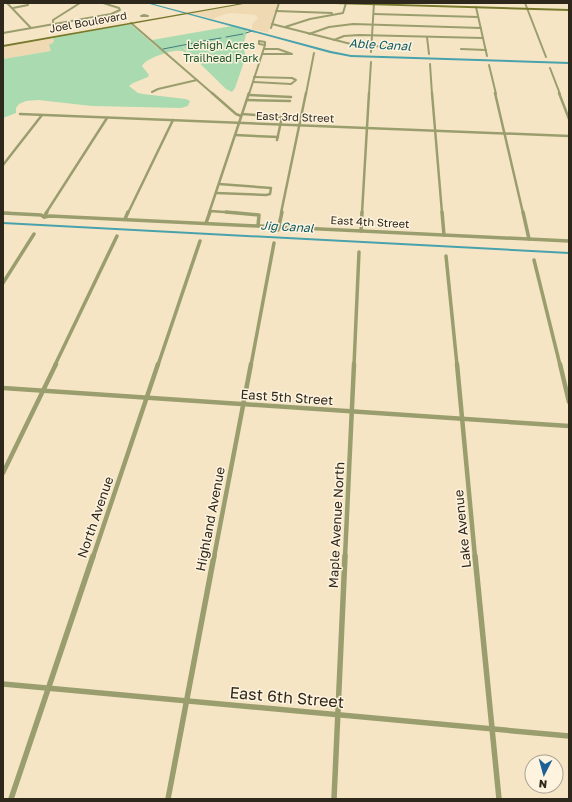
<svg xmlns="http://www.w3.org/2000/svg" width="572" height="802" viewBox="0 0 572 802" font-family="'Golos Text',sans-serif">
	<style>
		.built { fill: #eed9b3 }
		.green { fill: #aadbb0 }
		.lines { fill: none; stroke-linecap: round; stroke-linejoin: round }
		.stream { stroke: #407d80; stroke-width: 1 }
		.canal { fill: #48a2ac; fill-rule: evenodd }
		.street-far4 { stroke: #9a9e6e; stroke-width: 2 }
		.street-far3 { stroke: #9a9e6e; stroke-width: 2.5 }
		.street-far2 { stroke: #9a9e6e; stroke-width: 3.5 }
		.street-far1 { stroke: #9a9e6e; stroke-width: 4.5 }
		.street { stroke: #9a9e6e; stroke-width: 5.5 }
		.secondary { fill: #76792c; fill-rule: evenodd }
		.labels { text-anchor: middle; stroke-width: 3; stroke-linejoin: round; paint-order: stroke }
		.far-street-label { font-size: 11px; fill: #2e271b; stroke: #fdf3df }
		.far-park-label { font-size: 11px; fill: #1a5428; stroke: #fdf3df }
		.far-water-label { font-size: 12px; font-style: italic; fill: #0c5b62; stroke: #fdf3df }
		.street-label { font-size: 13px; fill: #2e271b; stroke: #fdf3df }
		.near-street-label { font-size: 16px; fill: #2e271b; stroke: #fdf3df }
	</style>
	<rect width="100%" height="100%" fill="#f6e5c4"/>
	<g class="built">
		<path d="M250,3h29l-11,30 -16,-4v-5l6,-6 -3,-3 -24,-2 -9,2 -9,4 -22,-6z"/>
		<path d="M53,38l1,4 -3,9 -48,8v-12z"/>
	</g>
	<path class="green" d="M130,24l29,25 -7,-9 80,-14 15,4 -4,17 3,9 -11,32 -3,4 -6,-3 -45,-44 11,13c-3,-2 -6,-6 -10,-7 -9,-2 -36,7 -40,15l7,9 -1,2 -15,6 -4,3 9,7 5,1 43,5 4,2 -2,5 -7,2 -89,-2 -54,-6 -12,1 -7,3 -3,4v5l-13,5v-59l48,-8 -2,-6 5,-3 -1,-4z"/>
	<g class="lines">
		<g class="stream">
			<path d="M246,33l6,-2"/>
			<path d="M226,37l17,-3"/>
			<path d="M197,42l24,-4"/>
			<path d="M163,49l31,-6"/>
		</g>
		<g class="canal">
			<path d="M146,3h4l181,48 20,4 218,7v2l-218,-7 -21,-4z"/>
			<path d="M3,222l566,30v2l-566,-30z"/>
		</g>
		<g class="street-far4">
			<path d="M7,3l24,25"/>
			<path d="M525,3l21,54"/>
			<path d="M476,7l11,49"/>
			<path d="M13,8l15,-3"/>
			<path d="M276,11l56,2"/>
			<path d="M374,14l104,3"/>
			<path d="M144,15l4,1h-7z"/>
			<path d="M131,23l82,71"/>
			<path d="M53,24v-4l27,-17"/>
			<path d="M272,24l79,20"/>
			<path d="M285,27l25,-8 33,-6 3,-10"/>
			<path d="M271,28l8,-25"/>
			<path d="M3,33l108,-19 9,-4 -1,-2 -16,-5"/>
			<path d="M309,34l20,-7 24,-3 128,4"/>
			<path d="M427,37l2,17"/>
			<path d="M334,40l10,-4 15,-1 124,3"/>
			<path d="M259,41l6,1v3l-6,-1z"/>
			<path d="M371,46l25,1"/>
			<path d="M461,49l25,1"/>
			<path d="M371,52l3,-49"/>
			<path d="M262,54h30l-14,-5h-14"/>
			<path d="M430,64l2,30"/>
			<path d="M489,65l7,29"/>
			<path d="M550,68l10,26"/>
			<path d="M253,82l38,2 5,-4 -4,-2 -38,-1"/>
			<path d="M152,92l6,-3 39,-9"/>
			<path d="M249,94l16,-49"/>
			<path d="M306,94l8,-41"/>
			<path d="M369,94l2,-32"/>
		</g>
		<g class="street-far3">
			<path d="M212,93l24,21 5,2"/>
			<path d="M432,93l10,120"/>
			<path d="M495,93l28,120"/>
			<path d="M559,93l10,26"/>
			<path d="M248,95l43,2"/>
			<path d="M247,100l43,1"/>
			<path d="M20,114l549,22"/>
			<path d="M242,114l40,3 -5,23"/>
			<path d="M235,135l43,2"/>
			<path d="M3,165l39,-50"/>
			<path d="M216,193l50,2 4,-1 1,-6 -52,-4"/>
			<path d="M210,211l28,2"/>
			<path d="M3,213h6"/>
			<path d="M46,213l61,-95"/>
			<path d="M128,213l45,-93"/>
			<path d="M209,213l40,-120"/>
			<path d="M281,213l25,-120"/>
			<path d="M362,213l7,-120"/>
		</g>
		<g class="street-far2">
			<path d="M226,212l33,3 -1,11"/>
			<path d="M442,212l2,23"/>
			<path d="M523,212l6,27"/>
			<path d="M3,213l38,2 3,2 6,-1 519,25"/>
			<path d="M44,217l3,-5"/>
			<path d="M125,219l3,-7"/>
			<path d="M206,223l4,-11"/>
			<path d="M278,230l4,-18"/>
			<path d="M361,231l1,-19"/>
			<path d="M446,256l11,109"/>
			<path d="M534,260l26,105"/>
			<path d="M3,283l31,-49"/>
			<path d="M55,365l62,-129"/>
			<path d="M158,365l42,-124"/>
			<path d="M251,365l23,-122"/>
			<path d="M354,365l5,-113"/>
		</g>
		<g class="street-far1">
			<path d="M457,364l18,193"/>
			<path d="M560,364l9,38"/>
			<path d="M3,388l566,38"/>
			<path d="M3,473l53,-109"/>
			<path d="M93,557l65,-193"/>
			<path d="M214,557l37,-193"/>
			<path d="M345,557l9,-193"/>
		</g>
		<g class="street">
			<path d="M475,556l24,243"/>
			<path d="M3,684l566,52"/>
			<path d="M11,799l82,-243"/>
			<path d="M168,799l46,-243"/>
			<path d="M334,799l11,-243"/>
		</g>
		<g class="secondary">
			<path d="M243,3h6l-246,44v-2z"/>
			<path d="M333,3h29l207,6v2l-235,-7z"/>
		</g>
	</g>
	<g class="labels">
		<g class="far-street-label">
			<text transform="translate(88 22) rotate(-10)" y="4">Joel Boulevard</text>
			<text transform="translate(295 117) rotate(2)" y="4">East 3rd Street</text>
			<text transform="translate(370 222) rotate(3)" y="4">East 4th Street</text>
		</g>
		<g class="far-park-label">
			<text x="221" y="49">Lehigh Acres<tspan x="221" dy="13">Trailhead Park</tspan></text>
		</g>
		<g class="far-water-label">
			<text transform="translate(380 45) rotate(3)" y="4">Able Canal</text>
			<text transform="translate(287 227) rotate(3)" y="4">Jig Canal</text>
		</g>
		<g class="street-label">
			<text transform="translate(287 397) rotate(4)" y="5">East 5th Street</text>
			<text transform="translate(95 517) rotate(-71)" y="5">North Avenue</text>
			<text transform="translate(210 519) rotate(-79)" y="5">Highland Avenue</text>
			<text transform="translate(336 525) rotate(-87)" y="5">Maple Avenue North</text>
			<text transform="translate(462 529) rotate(-96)" y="5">Lake Avenue</text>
		</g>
		<g class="near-street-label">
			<text transform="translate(287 697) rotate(5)" y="6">East 6th Street</text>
		</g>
	</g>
	<rect width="572" height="802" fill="none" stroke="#2e271b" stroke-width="8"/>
	<g transform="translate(544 774) rotate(186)"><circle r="19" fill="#fdf3df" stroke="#aaa191"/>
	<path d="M0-3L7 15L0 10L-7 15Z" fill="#1c6095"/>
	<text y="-6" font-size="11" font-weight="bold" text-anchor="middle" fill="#2e271b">N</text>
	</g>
</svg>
